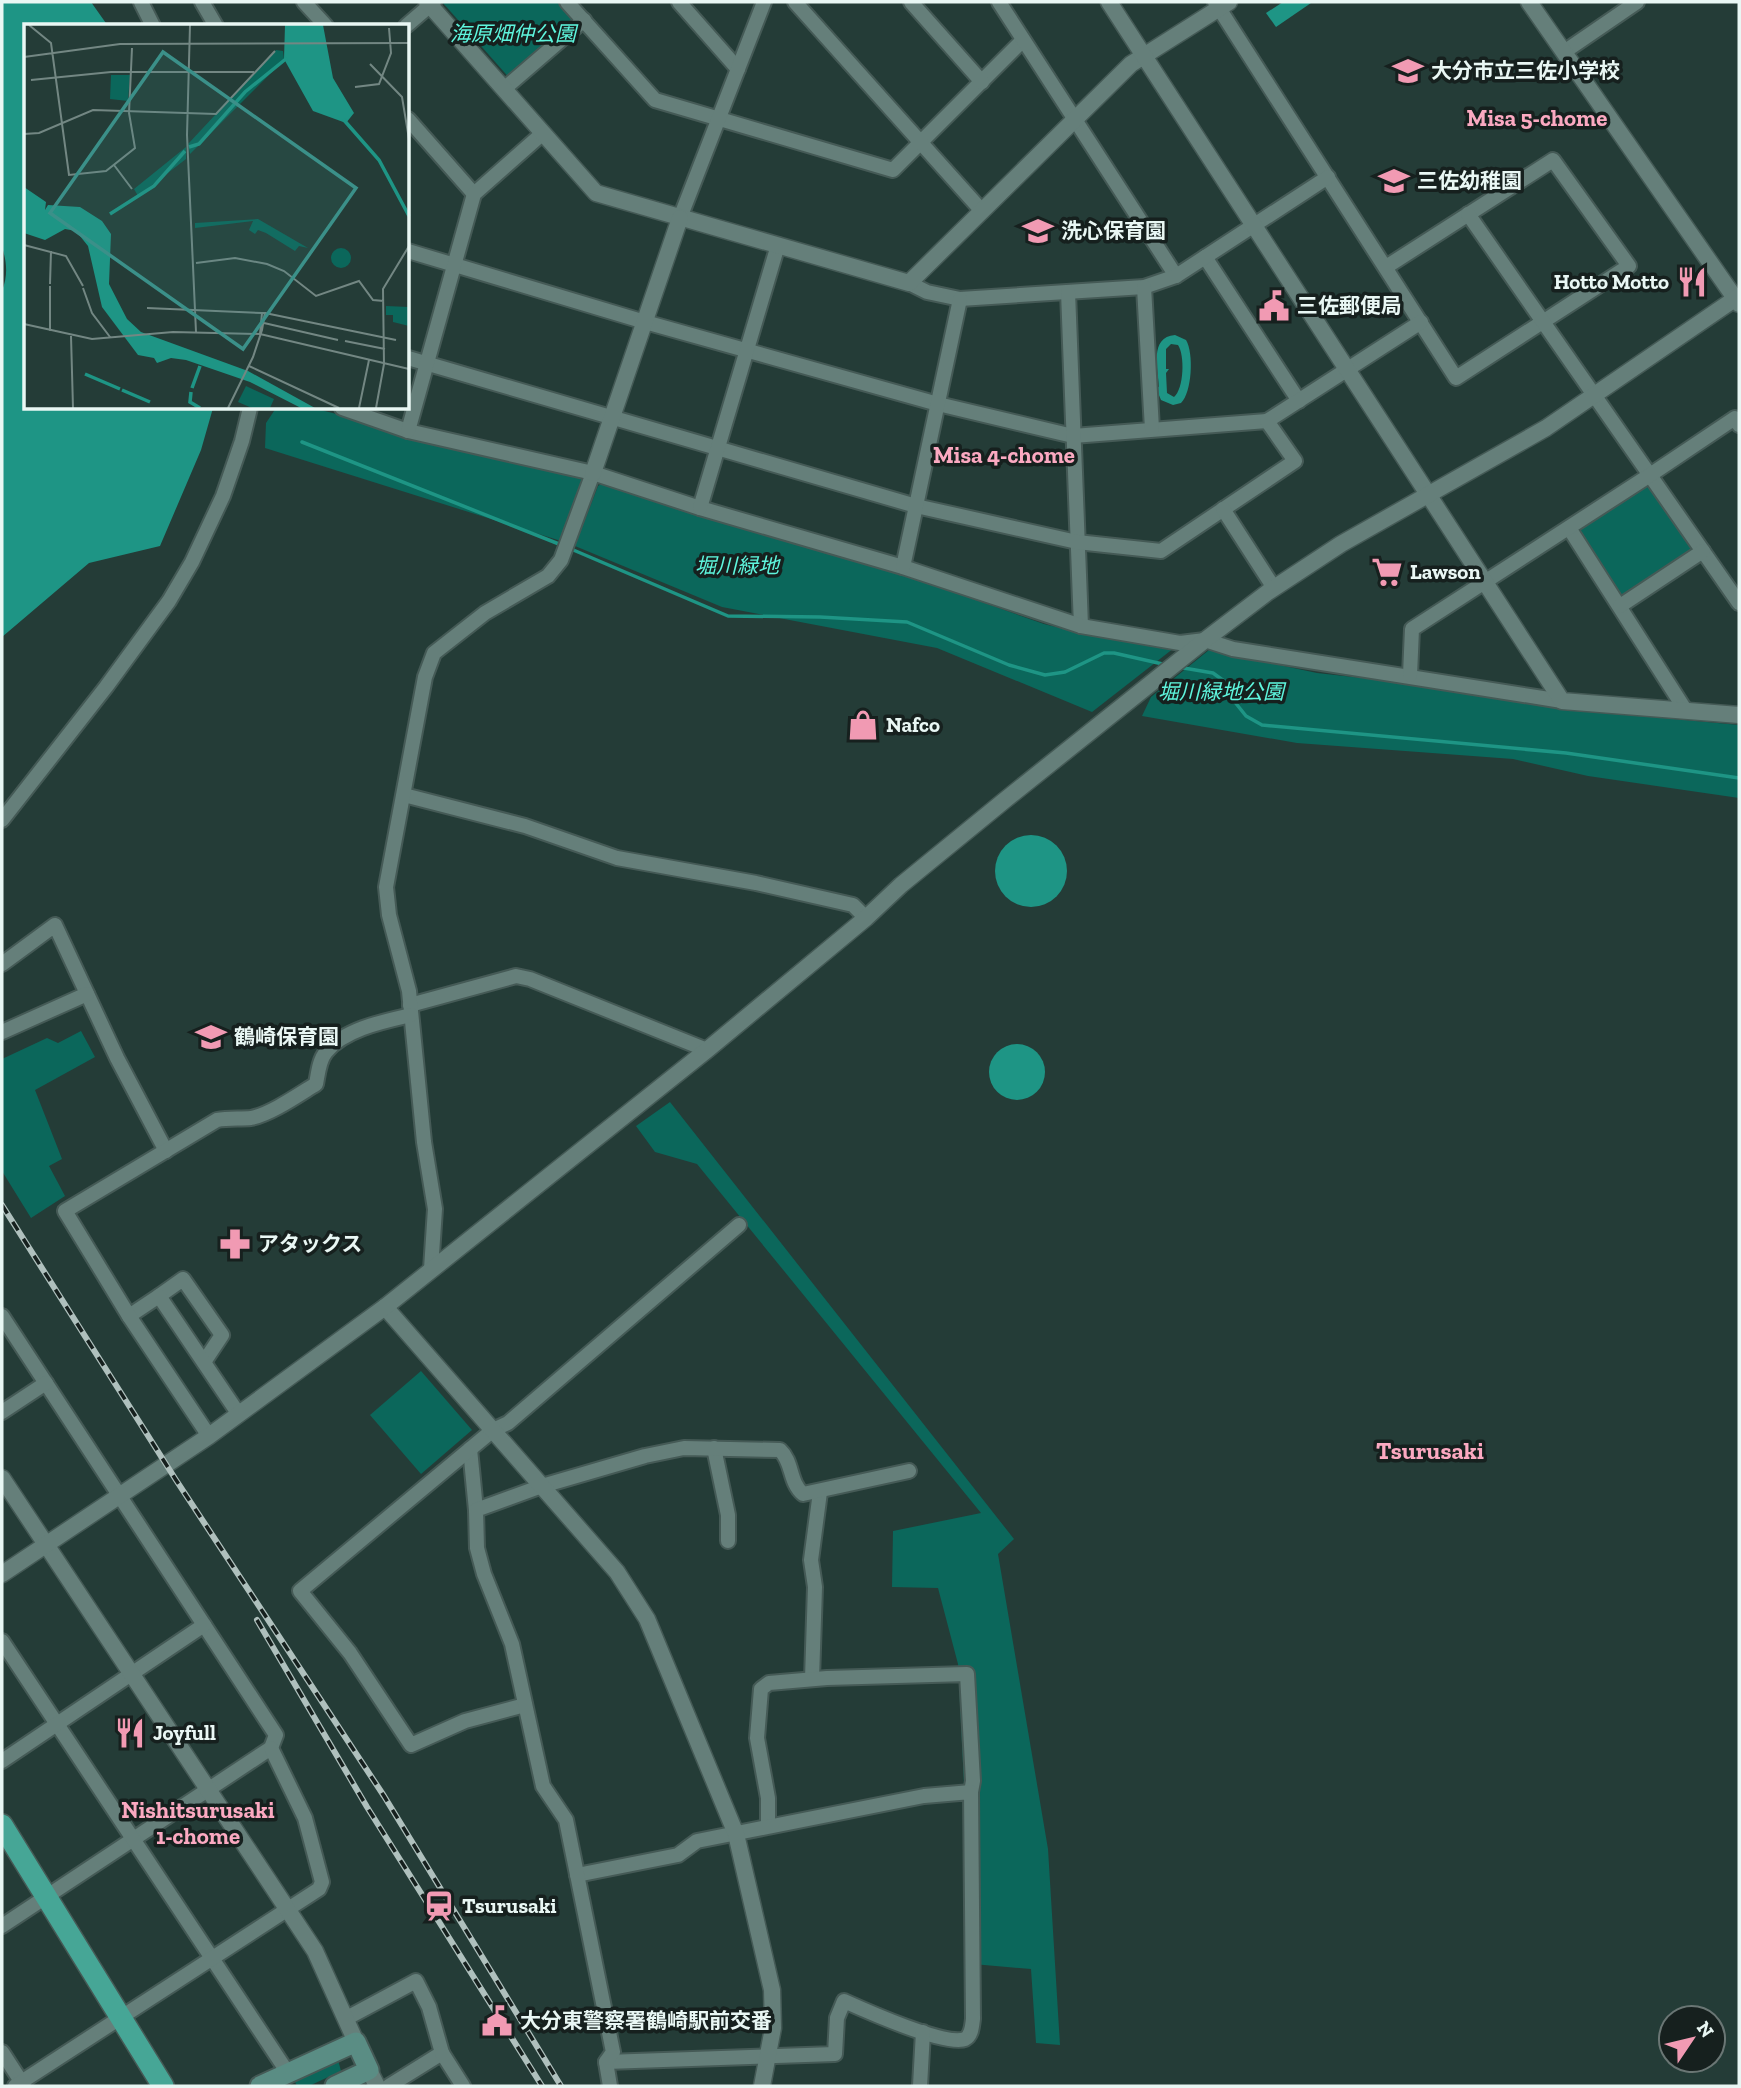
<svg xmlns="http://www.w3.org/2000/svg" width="1741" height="2088" viewBox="0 0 1741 2088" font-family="'Zilla Slab','Noto Sans JP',serif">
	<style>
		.green { fill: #0b675b }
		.water { fill: #1e9585; fill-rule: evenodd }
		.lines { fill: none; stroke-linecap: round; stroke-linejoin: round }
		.stream { stroke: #1e9585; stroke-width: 3.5 }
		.minor-casing { stroke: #455a56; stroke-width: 18 }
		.tertiary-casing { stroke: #455a56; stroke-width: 19 }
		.secondary-casing { stroke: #455a56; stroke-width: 23 }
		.trunk-casing { stroke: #455a56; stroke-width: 24 }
		.minor { stroke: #657f7a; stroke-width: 14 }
		.tertiary { stroke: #657f7a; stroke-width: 16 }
		.secondary { stroke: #5a8d84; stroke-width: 19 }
		.trunk { stroke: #46a696; stroke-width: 21 }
		.rail-casing { stroke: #afc0bd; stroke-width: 6 }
		.rail { stroke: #16201e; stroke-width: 3.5; stroke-dasharray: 10; stroke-linecap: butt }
		.labels { text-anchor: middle; stroke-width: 7; stroke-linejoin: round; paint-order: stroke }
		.park-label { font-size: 21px; font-style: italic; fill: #5ef5dd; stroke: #16201e }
		.poi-label { font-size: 21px; font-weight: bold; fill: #e9f7f4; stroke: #16201e; text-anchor: start }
		.neighbourhood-label { font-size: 23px; font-weight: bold; fill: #fba9c1; stroke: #16201e }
		.quarter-label { font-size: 24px; font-weight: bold; fill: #fba9c1; stroke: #16201e }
		.inset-river { fill: none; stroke: #1e9585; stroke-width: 3.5 }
		.inset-road { fill: none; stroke: #738783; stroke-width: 2 }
		.view { fill: #3b9089; fill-opacity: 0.15; stroke: #3b9089; stroke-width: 3.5 }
		.inset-edge { fill: none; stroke: #e9f7f4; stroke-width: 3.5 }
	</style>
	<rect width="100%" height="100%" fill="#243c37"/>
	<g class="green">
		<path d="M445,2h114l15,16 -1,4 -62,58 -68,-77z"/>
		<path d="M276,408h37l273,70 -25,63 -296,-93 1,-25z"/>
		<path d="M602,483l254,75 188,66 44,11 86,13 -82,64 -155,-64 -215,-41 -147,-61 23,-60z"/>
		<path d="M1646,486h7l42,62 -69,50 -6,-1 -40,-65 1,-5z"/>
		<path d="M1209,650l108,23 154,17 149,24 119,11v73l-151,-22 -75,-17 -216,-16 -155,-27 9,-19z"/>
		<path d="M81,1031l14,26 -60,33 27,69 -13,7 16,30 -34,22 -29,-47v-112l45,-21 11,5z"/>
		<path d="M670,1102l344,437 -16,15 50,295 12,196 -24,-2 -5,-74 -58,-5 -15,-300 -20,-76 -46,-1 1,-56 88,-18 -284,-349 -42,-12 -19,-26z"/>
		<path d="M421,1371l51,59 -51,44 -51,-59z"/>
		<path d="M338,2060l3,11 -32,15h-12l-3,-6z"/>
	</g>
	<g class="water">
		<path d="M2,2h89l17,24h-82v382h187l-12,42 -41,96 -71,17 -87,74v-346c6,-16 5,-28 0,-44z"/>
		<path d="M1283,2h27l1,1 -35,24 -10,-14z"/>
		<path d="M1175,335l11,5c8,13 6,53 -5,63l-8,2 -12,-5 -6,-14 4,1c-1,-18 -10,-50 16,-52zM1171,344l7,1c7,10 6,44 -4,52l-7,-4 -1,-20 3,-4h-3v-20z"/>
		<circle cx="1031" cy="871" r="36"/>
		<circle cx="1017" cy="1072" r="28"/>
	</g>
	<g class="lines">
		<g class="stream">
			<path d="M302,442l262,104"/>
			<path d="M571,549l157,67 92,1 87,5 102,43 36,10 20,-3 39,-19h10l53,12"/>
			<path d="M1178,667l35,6 11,8 10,20 12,15 16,9 304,28 173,25"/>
		</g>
		<g class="minor-casing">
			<g id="minor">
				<path d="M141,2l12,24"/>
				<path d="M202,2l14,24"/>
				<path d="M304,2l22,24"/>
				<path d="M567,2l88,98 238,70 130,-130"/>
				<path d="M679,2l59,67"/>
				<path d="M795,2l187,209"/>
				<path d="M911,2l71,80"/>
				<path d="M999,2l177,274"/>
				<path d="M1215,2l241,376 173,-112 -76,-106 -167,107"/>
				<path d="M406,26l28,-24"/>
				<path d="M1564,52l73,-50"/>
				<path d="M504,89l80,-69"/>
				<path d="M408,119l66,75"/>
				<path d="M1468,214l271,389"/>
				<path d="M680,218l84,-216"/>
				<path d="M408,251l237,71 293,82 135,32 194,-15"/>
				<path d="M1205,257l94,144"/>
				<path d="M909,283l18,9 33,7 184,-12 32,-11 152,-99"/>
				<path d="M1144,287l8,142"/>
				<path d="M1068,292l13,334"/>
				<path d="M408,358l508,148 161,36 84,9 134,-90 -28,-40 154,-99"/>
				<path d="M342,408l66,23 185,42 107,35 203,59 178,59 99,17 25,-3 28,9 329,52"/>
				<path d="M408,431l66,-237 69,-61"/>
				<path d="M700,508l78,-263"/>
				<path d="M1223,509l51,79"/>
				<path d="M1569,528l117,183"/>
				<path d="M903,567l57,-268"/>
				<path d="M1620,606l83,-55"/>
				<path d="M1410,675l2,-46 238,-154 85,-57 4,7"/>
				<path d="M404,795l121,31 92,32 139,25 97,22 13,13"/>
				<path d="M2,820l104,-133 63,-86 23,-39 31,-66 19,-55 8,-33"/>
				<path d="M2,964l53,-39 62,133 49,93"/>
				<path d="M410,1005l106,-29 14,3 177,71"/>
				<path d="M2,1032l85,-38"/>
				<path d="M431,1269l4,-60 -11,-67 -15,-151 -20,-76 -3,-28 39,-210 9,-24 51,-40 63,-37 13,-16 32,-87"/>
				<path d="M159,1296l24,-17 39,56 -18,27"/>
				<path d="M2,1316l274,419 -5,13 -269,178"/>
				<path d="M129,1316l30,-20 79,117"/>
				<path d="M2,1412l44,-29"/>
				<path d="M209,1436l-80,-120 -64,-105 152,-91c11,-2 23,-1 34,-2 20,-4 47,-23 65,-34 2,-10 3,-24 10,-32 18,-23 59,-31 85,-37"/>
				<path d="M714,1448l14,67v26"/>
				<path d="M470,1449l6,61"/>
				<path d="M2,1641l286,432"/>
				<path d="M812,1679l3,-92 -4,-27 9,-68"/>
				<path d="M525,1705l-60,16 -54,24 -61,-92 -50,-62 193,-161 15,-7 231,-198"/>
				<path d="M2,1761l202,-136"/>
				<path d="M768,1826v-28l-11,-60 4,-49 8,-6 58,-5 140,-4 6,107 -2,11"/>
				<path d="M577,1875l101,-20 19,-14 227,-45 47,-4 2,227c-1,7 -1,16 -8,20 -19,8 -101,-29 -121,-38l-7,17 -2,36 -229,8"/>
				<path d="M347,2018l69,-37 13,26 13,46 -53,33"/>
				<path d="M2,2052l22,34"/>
				<path d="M442,2053l21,33"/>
				<path d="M15,2086l304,-197 3,-7 -17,-64 -34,-70"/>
				<path d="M610,2086l-4,-24 7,-10 -47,-232 -23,-34 -31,-142 -28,-70 -7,-26 -1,-38 66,-24 103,-30 39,-8 96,2c13,12 9,32 23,44l106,-23"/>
				<path d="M920,2086l3,-54"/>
			</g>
		</g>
		<g class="tertiary-casing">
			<g id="tertiary">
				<path d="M427,2l169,191 313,90 222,-219 98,-62"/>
				<path d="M1109,2l453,699 177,14"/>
				<path d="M1529,2l210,302"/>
				<path d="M593,473l87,-255"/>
				<path d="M385,1307l232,265 30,47 89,215 36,156 1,38 -11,58"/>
				<path d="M2,1478l313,473 41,91"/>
				<path d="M2,1574l207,-138 176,-129 322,-257 159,-132 35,-33 104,-85 200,-160 63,-48 73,-48 205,-116 193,-132"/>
				<path d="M369,2070l8,16"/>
			</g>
		</g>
		<g class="secondary-casing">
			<path id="secondary" d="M260,2086l96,-44 13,28 -34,16"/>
		</g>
		<g class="trunk-casing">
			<path id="trunk" d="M2,1825l161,261"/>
		</g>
		<use href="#minor" class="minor"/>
		<use href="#tertiary" class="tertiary"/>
		<use href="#secondary" class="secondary"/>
		<use href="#trunk" class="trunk"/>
		<g class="rail-casing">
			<g id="rail">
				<path d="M2,1205l174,275 208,316 177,290"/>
				<path d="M257,1620l110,187 175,279"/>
			</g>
		</g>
		<use href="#rail" class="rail"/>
	</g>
	<defs>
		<g id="school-bare" transform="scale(2.415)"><path d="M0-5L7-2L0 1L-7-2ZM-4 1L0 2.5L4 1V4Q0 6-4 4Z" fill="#f19ab3" stroke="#16201e" stroke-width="2.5" paint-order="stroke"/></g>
		<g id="restaurant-bare" transform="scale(2.415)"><path d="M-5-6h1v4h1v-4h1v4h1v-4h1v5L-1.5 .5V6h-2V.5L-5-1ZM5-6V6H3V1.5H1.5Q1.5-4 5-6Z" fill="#f19ab3" stroke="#16201e" stroke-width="2.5" paint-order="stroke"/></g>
		<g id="civic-bare" transform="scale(2.415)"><path d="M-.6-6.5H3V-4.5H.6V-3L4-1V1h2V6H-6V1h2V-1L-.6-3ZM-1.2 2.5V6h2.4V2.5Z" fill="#f19ab3" stroke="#16201e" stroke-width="2.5" paint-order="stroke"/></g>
		<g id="supermarket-bare" transform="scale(2.415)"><path d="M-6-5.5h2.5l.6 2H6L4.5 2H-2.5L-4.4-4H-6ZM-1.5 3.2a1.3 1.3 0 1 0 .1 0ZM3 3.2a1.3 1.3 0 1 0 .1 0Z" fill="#f19ab3" stroke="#16201e" stroke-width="2.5" paint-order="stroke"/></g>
		<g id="shop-bare" transform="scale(2.415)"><path d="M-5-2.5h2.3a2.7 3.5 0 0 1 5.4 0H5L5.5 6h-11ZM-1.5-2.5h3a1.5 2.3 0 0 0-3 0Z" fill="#f19ab3" stroke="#16201e" stroke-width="2.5" paint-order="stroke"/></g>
		<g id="pharmacy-bare" transform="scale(2.415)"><path d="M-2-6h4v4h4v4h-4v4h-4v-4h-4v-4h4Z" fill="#f19ab3" stroke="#16201e" stroke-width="2.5" paint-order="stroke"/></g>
		<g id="station-bare" transform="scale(2.415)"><path d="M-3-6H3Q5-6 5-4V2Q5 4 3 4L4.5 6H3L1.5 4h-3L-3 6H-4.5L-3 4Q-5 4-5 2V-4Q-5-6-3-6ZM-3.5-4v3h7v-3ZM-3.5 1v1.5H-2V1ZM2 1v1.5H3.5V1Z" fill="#f19ab3" stroke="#16201e" stroke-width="2.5" paint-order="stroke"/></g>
	</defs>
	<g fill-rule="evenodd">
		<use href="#school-bare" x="1408" y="71"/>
		<use href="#school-bare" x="1394" y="181"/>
		<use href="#school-bare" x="1038" y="231"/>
		<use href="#restaurant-bare" x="1692" y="282"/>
		<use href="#civic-bare" x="1274" y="306"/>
		<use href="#supermarket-bare" x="1387" y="572"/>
		<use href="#shop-bare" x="863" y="725"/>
		<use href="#school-bare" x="211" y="1037"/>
		<use href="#pharmacy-bare" x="235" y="1244"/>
		<use href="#restaurant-bare" x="130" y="1733"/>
		<use href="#station-bare" x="439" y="1906"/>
		<use href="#civic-bare" x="497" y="2021"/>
	</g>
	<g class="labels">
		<g class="park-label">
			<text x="513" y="41">海原畑仲公園</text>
			<text x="737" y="573">堀川緑地</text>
			<text x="1221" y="699">堀川緑地公園</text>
		</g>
		<g class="poi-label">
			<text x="1431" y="78">大分市立三佐小学校</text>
			<text x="1417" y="188">三佐幼稚園</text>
			<text x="1061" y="238">洗心保育園</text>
			<text x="1669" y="289" text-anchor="end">Hotto Motto</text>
			<text x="1297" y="313">三佐郵便局</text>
			<text x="1410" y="579">Lawson</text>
			<text x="886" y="732">Nafco</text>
			<text x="234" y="1044">鶴崎保育園</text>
			<text x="258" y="1251">アタックス</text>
			<text x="153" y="1740">Joyfull</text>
			<text x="462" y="1913">Tsurusaki</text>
			<text x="520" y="2028">大分東警察署鶴崎駅前交番</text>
		</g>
		<g class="neighbourhood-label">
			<text x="1537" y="126">Misa 5-chome</text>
			<text x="1004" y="463">Misa 4-chome</text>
			<text x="198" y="1818">Nishitsurusaki<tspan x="198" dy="26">1-chome</tspan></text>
		</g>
		<g class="quarter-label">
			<text x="1430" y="1459">Tsurusaki</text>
		</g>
	</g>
	<g transform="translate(24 24)">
		<rect width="385" height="385" fill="#243c37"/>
		<path d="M252,26l7,1 1,8 -6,7 -88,88 -2,-10zM87,51h19l-2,26 -18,-2zM162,123v12l-48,37 -4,-7zM234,195l50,29 -9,-2 -4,5 -29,-18 -8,-3 -3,4 -6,-4 4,-9 -58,7v-5zM307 234a10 10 0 1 1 20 0a10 10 0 1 1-20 0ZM362,282l23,1v19l-16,-4v-7h-7zM222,362l28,13 -4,9h-18l-14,-6z" fill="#0b675b"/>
		<path d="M261,1h38l10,53 21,35 -8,10 -33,-12 -29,-52zM0,163l22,15 -1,8 3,-5 32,2 22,14 9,13 -2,50 18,35 14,13 107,39 67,37h-14l-51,-26 -64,-22 -15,-2 -14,5 -3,-5 -16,-3 -36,-48 -14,-61 -12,-15 -11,-2 -20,11 -21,-7z" fill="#1e9585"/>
		<path class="inset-river" d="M319,95l36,41 30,56M165,123l10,-3 46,-52 42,-34M86,190l44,-28 31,-35M61,350l35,15M168,364l8,-22M98,366l28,12M167,368l-1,10 10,6"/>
		<path class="inset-road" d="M5,1l22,18 18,132 37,-4 29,-23 -6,-35 3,-65M166,1l-3,110 9,197M0,33l96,-13 289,-1M346,40l32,33 7,42M7,56l80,-8h143M331,63l24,-3 12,-31 -2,-25M0,110l15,-1 54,-23 123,4 59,-63M90,141l18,24M0,221l42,11 17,30M172,239l39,-5 32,6 17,7 32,25 43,-15 14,19 11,1M26,260l1,-33M26,262v45M59,264l9,25 18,24M123,284l115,5M241,289l131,27M240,299l74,17M0,300l68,15 81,-7 87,2 149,35M47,312l2,72M321,317l40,8M360,340l-1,-75 26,-43M225,342l90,42M204,384l25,-51 9,-27 3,-17h-3l-2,21M335,384l10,-48M352,384l8,-44"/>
		<path class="view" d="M139,28l193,136 -113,161 -193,-136z"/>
		<rect width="385" height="385" class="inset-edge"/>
	</g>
	<rect width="1741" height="2088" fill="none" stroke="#e9f7f4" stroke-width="7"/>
	<g transform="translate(1692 2039) rotate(55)"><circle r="33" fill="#16201e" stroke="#6a7674" stroke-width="2"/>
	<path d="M0-5L12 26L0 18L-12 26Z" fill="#f19ab3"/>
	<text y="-10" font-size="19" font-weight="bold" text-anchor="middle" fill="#e9f7f4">N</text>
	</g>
</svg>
